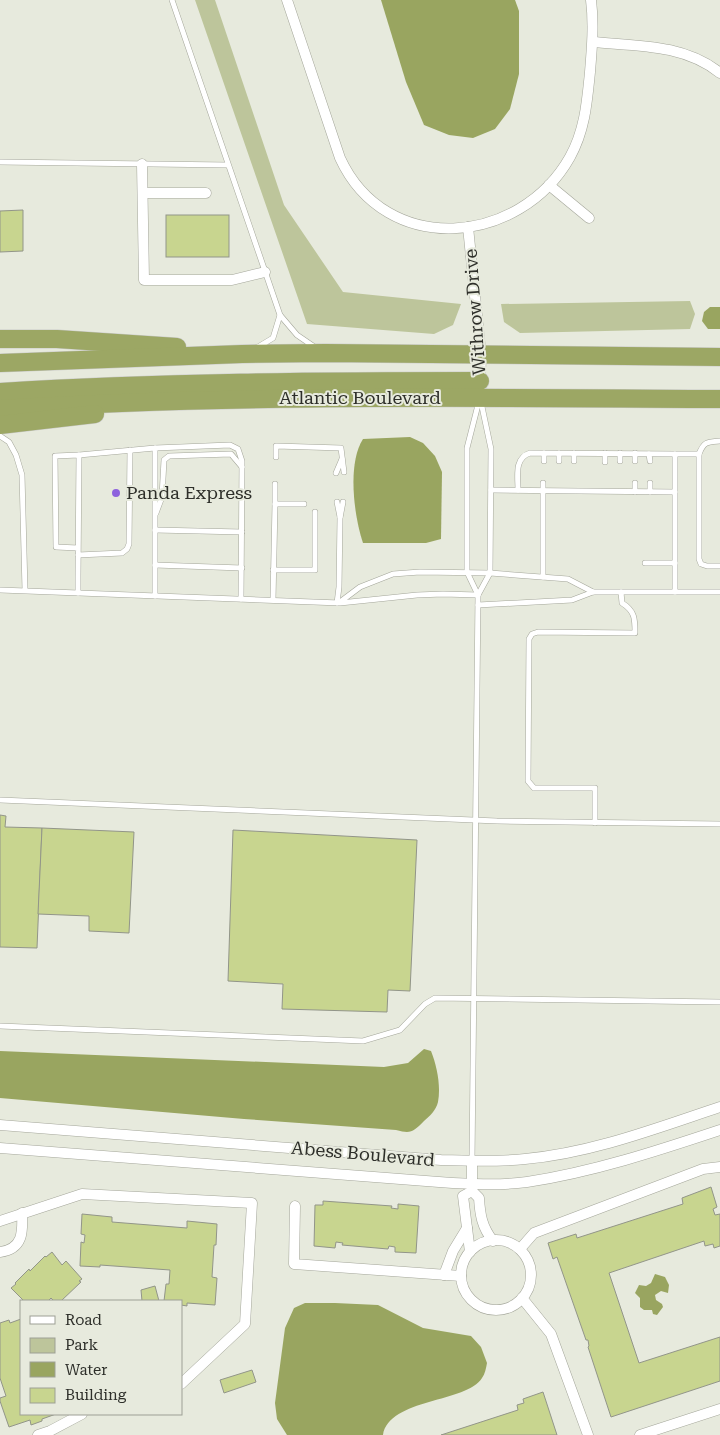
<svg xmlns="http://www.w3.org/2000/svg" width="720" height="1435" viewBox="0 0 720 1435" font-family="'Roboto Serif',serif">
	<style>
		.green { fill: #bdc59b }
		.water { fill: #99a560 }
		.building { fill: #c8d58f; stroke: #929589 }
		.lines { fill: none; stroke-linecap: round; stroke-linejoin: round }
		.service-casing { stroke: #a4a69a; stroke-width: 6 }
		.minor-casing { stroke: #a4a69a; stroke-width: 11 }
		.trunk-casing { stroke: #c9c9c8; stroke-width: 19 }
		.service { stroke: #fff; stroke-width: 5 }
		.minor { stroke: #fff; stroke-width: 10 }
		.trunk { stroke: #9ca764; stroke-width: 18 }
		.poi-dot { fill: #8d62dd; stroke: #e7eadd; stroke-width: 2 }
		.labels { text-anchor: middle; stroke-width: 4; stroke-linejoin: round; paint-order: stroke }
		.street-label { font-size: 18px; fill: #2e2f2a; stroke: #e7eadd }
		.poi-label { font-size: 18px; fill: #2e2f2a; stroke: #e7eadd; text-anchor: start }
	</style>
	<rect width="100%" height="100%" fill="#e7eadd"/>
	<g class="green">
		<path d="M195,0h20l69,205 59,87 118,12 -8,21 -19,9 -127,-10z"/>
		<path d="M690,301l5,13 -5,15 -170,4 -16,-11 -3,-18z"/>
	</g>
	<g class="water">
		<path d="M381,0h134l4,11v63l-9,35 -15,20 -22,9 -24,-3 -25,-10 -18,-43z"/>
		<path d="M710,307h10v22h-12l-6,-8 2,-9z"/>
		<path d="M410,437l13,6 12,13 7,16 -1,67 -15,4h-63c-9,-27 -16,-79 0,-104z"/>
		<path d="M424,1049l7,2c6,15 10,35 7,51 -2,8 -8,14 -14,19 -11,11 -13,13 -28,9l-152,-11 -244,-21v-47l384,16 24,-4z"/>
		<path d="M655,1274l10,3 4,8 -1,8 -7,-2 -6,4 1,5 6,4 1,3 -6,8 -4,-1 -1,-4h-8l-4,-3v-9l-5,-5 4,-8 7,1 5,-3z"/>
		<path d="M305,1303h30l43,2 45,23 48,8 10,11 6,16c-1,5 -2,11 -5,15 -15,25 -93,20 -99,57h-96l-10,-16 -2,-16 10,-75 9,-20z"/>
	</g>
	<g class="building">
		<path d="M23,210v41l-23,1v-41z"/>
		<rect x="166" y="215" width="63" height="42"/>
		<path d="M0,815l6,1 -1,11 37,1 -5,120 -37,-1z"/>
		<path d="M42,828l92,4 -5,101 -40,-2v-15l-51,-2z"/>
		<path d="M233,830l184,10 -7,151 -22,-1 -1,22 -105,-3 1,-25 -55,-3z"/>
		<path d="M711,1187l6,20 -4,2 2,6 5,-1v32l-6,2 -1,-4 -8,2 -1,-5 -95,32 30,90 81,-26v44l-109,36 -23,-70 1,-1 -1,-6h-2l-29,-83 -4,2 -5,-16 28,-9 1,4 106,-34 -1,-6z"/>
		<path d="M323,1201l69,5 -1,2 7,1v-5l21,2 -3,47 -21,-1v-5l-6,-1 -1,3 -46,-4 1,-2 -7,-1 -1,6 -21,-2 1,-41h8z"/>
		<path d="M82,1214l30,3v5l75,6v-7l30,3 -1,21h-2l-2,32 5,1 -2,27 -28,-2v3l-6,-1v-4h-17l2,-17h3l1,-14 -70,-5v2l-20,-1 1,-24 3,1 1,-8 -4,-1z"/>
		<path d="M52,1252l10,13 4,-4 16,18 -3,2 2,1 -20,19h-7l-3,-3 -3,3h-24l-13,-13 5,-4 -1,-1 14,-14 1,2 15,-15 1,1z"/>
		<path d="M155,1286l4,15h-17l-1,-11z"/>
		<path d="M21,1319v95h35l-14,5v2l-11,4 -1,-5 -21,7 -9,-26v-3l6,-2 -6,-18v-55l9,-3 1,3z"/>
		<path d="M252,1370l4,12 -32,11 -4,-13z"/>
		<path d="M543,1392l14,43h-116l77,-25 -1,-5 7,-2 -1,-4z"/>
	</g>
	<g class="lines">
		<g class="service-casing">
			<g id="service">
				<path d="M172,0l108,315 17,20 19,13"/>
				<path d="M0,162l228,3"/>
				<path d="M258,347l15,-9 7,-23"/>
				<path d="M0,436l9,6 7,13 6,20 3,115"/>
				<path d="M720,441c-12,1 -16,0 -21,13v105l2,5 6,2h13"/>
				<path d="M574,453v8"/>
				<path d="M635,453v8"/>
				<path d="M649,454l1,7"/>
				<path d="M675,454h24"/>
				<path d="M79,455l76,-7"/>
				<path d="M276,457v-11l65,2 3,24"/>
				<path d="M544,461v-8"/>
				<path d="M559,461v-8"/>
				<path d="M620,461v-8"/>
				<path d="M605,462v-9"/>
				<path d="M336,473l6,-14"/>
				<path d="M650,483v9"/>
				<path d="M491,490l184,2"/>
				<path d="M518,490c0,-14 -4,-32 12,-37l145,1v138"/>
				<path d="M635,492v-9"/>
				<path d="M337,502l3,15"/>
				<path d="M275,504v-20"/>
				<path d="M156,513l6,-16 2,-37 5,-4 62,-2 11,13"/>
				<path d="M155,530l87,2"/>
				<path d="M78,555l44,-2 5,-4 2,-5 1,-94"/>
				<path d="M645,563h30"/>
				<path d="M155,565l87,3"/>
				<path d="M273,570h42v-58"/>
				<path d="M543,577v-94"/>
				<path d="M0,590l340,13 77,-8 26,-1 35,1"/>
				<path d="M78,593v-17l1,-121 -24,1 1,91 22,1"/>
				<path d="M478,595l12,-22 1,-124 -10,-47"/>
				<path d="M155,596v-148l75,-3 8,4 4,12 -1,138"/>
				<path d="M273,600l2,-96h29"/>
				<path d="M340,602l20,-15 33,-13 27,-2 70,1 78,6 25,13"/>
				<path d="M337,603l2,-16 1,-69 3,-16"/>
				<path d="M478,605l94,-5 21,-8h127"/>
				<path d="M0,800l497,21 223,3"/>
				<path d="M595,823v-35h-61l-6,-7 1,-142 3,-5 6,-2 97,1c0,-14 0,-22 -13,-30l-1,-11"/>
				<path d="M0,1026l363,15 37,-11 25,-26 10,-6 285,4"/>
				<path d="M472,1161l6,-566 -11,-23v-124l12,-47"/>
			</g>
		</g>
		<g class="minor-casing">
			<g id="minor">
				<path d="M287,0l53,158c46,100 180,88 230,-1 15,-27 17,-55 20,-85 2,-24 4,-48 1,-72"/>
				<path d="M593,42c44,4 91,2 127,31"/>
				<path d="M142,164l2,116h88l33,-8"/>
				<path d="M549,185l40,33"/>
				<path d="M143,193h63"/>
				<path d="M468,227l13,128 -1,29"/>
				<path d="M0,1125l441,35c28,1 56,2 84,-1 67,-6 132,-31 195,-52"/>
				<path d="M0,1148l439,34c29,2 59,4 88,0 66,-10 130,-31 193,-52"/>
				<path d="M472,1161v30l7,7c1,17 3,29 14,43"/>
				<path d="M295,1206l-1,58 167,12"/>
				<path d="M0,1221l82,-27 170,9 -7,121 -64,60"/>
				<circle cx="496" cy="1275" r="35"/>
				<path d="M520,1249l14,-16 169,-64 17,-2"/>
				<path d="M0,1252c23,-3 23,-20 22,-39"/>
				<path d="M470,1252l-7,-56 9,-5"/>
				<path d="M444,1275l9,-24 14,-23"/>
				<path d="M522,1298l29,36 37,101"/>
				<path d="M38,1435l12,-4 32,-17"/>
				<path d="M640,1435l80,-26"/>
			</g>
		</g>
		<g class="trunk-casing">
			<g id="trunk">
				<path d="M0,339h57l120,8"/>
				<path d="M0,363l242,-9 83,-1 395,4"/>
				<path d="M0,392c160,-10 320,-11 480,-11"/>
				<path d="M0,409c240,-15 480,-11 720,-10"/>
				<path d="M0,425l95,-11"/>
			</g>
		</g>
		<use href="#service" class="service"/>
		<use href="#minor" class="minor"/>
		<use href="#trunk" class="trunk"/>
	</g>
	<circle class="poi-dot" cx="116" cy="493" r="5"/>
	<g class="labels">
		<g class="street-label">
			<text transform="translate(475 312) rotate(-94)" y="6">Withrow Drive</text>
			<text x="360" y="404">Atlantic Boulevard</text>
			<text transform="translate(363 1154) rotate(5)" y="6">Abess Boulevard</text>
		</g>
		<g class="poi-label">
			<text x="126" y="499">Panda Express</text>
		</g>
	</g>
	<rect x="20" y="1300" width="162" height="115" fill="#e7eadd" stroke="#9d9f95"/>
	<rect x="30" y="1316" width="25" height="8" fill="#ffffff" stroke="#9d9f95"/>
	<text x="65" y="1325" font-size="15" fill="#2e2f2a">Road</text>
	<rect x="30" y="1338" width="25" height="15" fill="#bdc59b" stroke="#9d9f95"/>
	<text x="65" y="1350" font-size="15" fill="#2e2f2a">Park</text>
	<rect x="30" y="1362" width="25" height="15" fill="#99a560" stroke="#9d9f95"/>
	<text x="65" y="1375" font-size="15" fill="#2e2f2a">Water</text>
	<rect x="30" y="1388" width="25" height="15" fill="#c8d58f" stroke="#9d9f95"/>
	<text x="65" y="1400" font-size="15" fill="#2e2f2a">Building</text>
</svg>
